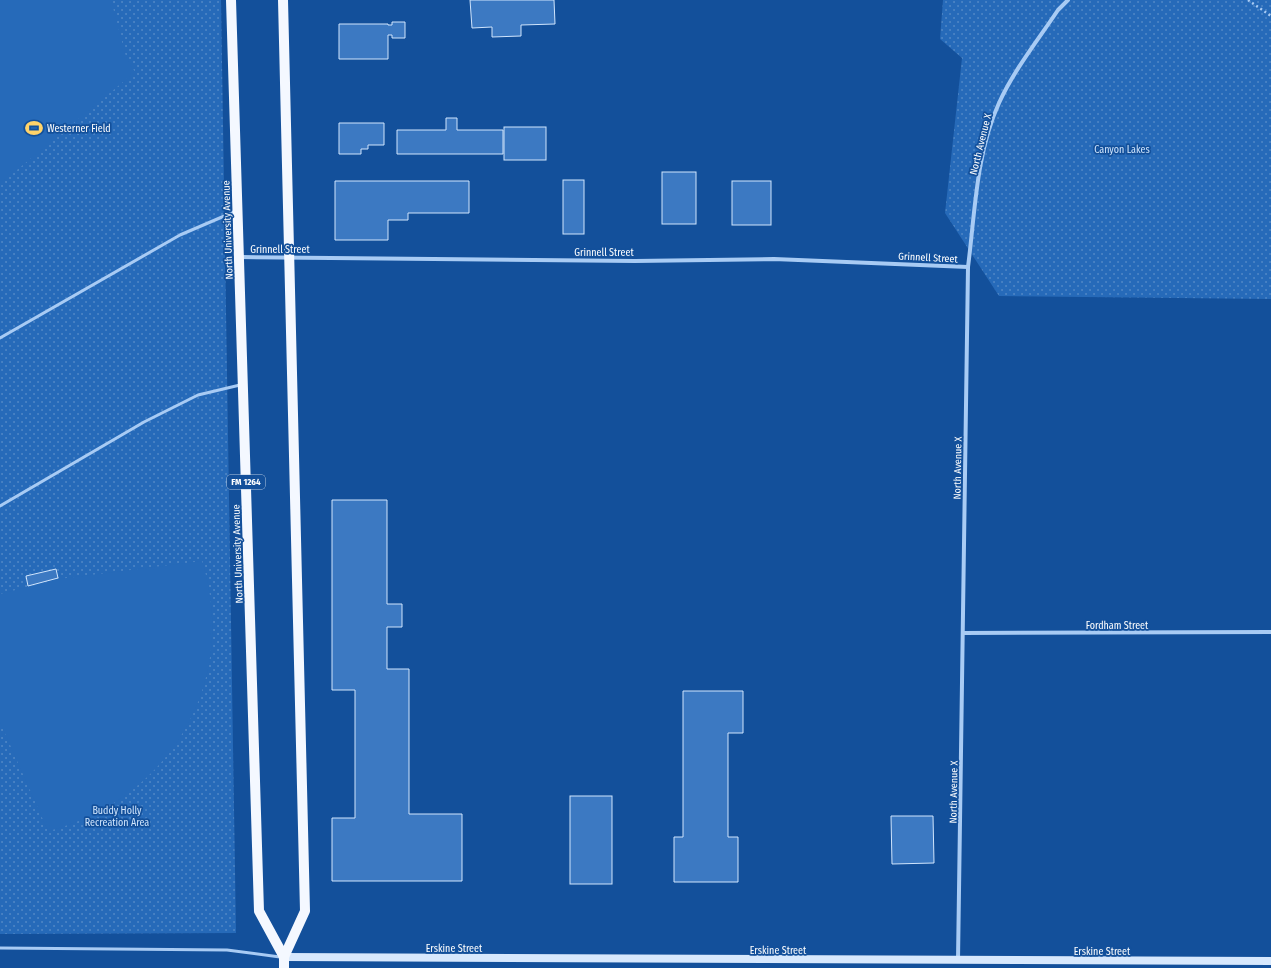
<svg xmlns="http://www.w3.org/2000/svg" width="1271" height="968" viewBox="0 0 1271 968" font-family="'Fira Sans Condensed',sans-serif">
	<style>
		.grass { fill: url(#grass-dots) }
		.garden { fill: #266ab9 }
		.building { fill: #3c79c2; stroke: #d0e5fd }
		.lines { fill: none; stroke-linecap: round; stroke-linejoin: round }
		.path { stroke: #a8cbf4; stroke-width: 2.5; stroke-dasharray: 2 3; stroke-linecap: butt }
		.lane { stroke: #a8cbf4; stroke-width: 3 }
		.street { stroke: #a8cbf4; stroke-width: 4 }
		.secondary { stroke: #d7e8fd; stroke-width: 8 }
		.primary { stroke: #f4f8ff; stroke-width: 10 }
		.labels { text-anchor: middle; stroke-width: 3.5; stroke-linejoin: round; paint-order: stroke }
		.shield { fill: #13509b; stroke: #b8cae1; stroke-width: 1 }
		.shield-label { font-size: 9px; font-weight: bold; fill: #fff }
		.poi-label { font-size: 10px; fill: #fff; stroke: #13509b; text-anchor: start }
		.street-label { font-size: 10px; fill: #fff; stroke: #13509b }
		.park-label { font-size: 10px; fill: #d0e5fd; stroke: #13509b }
	</style>
	<defs>
		<pattern id="grass-dots" width="8" height="8" patternUnits="userSpaceOnUse"><rect width="8" height="8" fill="#266ab9"/><path d="M2 2h.1M6 6h.1" fill="none" stroke="#5188c7" stroke-width="1.8" stroke-linecap="round"/></pattern>
	</defs>
	<rect width="100%" height="100%" fill="#13509b"/>
	<g class="grass">
		<path d="M0,0h221l15,933 -236,1z"/>
		<path d="M943,0h328v299l-272,-3 -54,-83 17,-155 -22,-19z"/>
	</g>
	<g class="garden">
		<path d="M0,0h111l15,57 9,15 -135,112z"/>
		<path d="M202,561c38,121 -33,239 -154,270l-48,-109v-128l59,-15z"/>
	</g>
	<g class="building">
		<path d="M470,0h84l1,24 -34,1v11l-29,1v-10l-20,1z"/>
		<path d="M392,22h13v16h-13v-3h-4v24h-49v-35h49v1h4z"/>
		<path d="M446,118h11v12h46v24h-106v-24h49z"/>
		<path d="M339,123h45v22h-16v4h-7v5h-22z"/>
		<rect x="504" y="127" width="42" height="33"/>
		<rect x="662" y="172" width="34" height="52"/>
		<rect x="563" y="180" width="21" height="54"/>
		<path d="M335,181h134v32h-61v7h-20v20h-53z"/>
		<rect x="732" y="181" width="39" height="44"/>
		<path d="M332,500h55v104h15v23h-15v42h22v145h53v67h-130v-63h23v-128h-23z"/>
		<path d="M56,569l2,9 -30,8 -2,-10z"/>
		<path d="M683,691h60v42h-15v104h10v45h-64v-45h9z"/>
		<rect x="570" y="796" width="42" height="88"/>
		<path d="M891,816h42l1,47 -42,1z"/>
	</g>
	<g class="lines">
		<path class="path" d="M1248,0l23,16"/>
		<g class="lane">
			<path d="M0,338l180,-103 56,-24"/>
			<path d="M0,506l144,-84 54,-27 42,-10"/>
			<path d="M0,948l227,2 53,7"/>
		</g>
		<g class="street">
			<path d="M240,257l395,4 139,-2 194,8"/>
			<path d="M963,633l308,-1"/>
			<path d="M958,960l10,-693c7,-54 8,-114 31,-164 15,-33 39,-63 59,-93l10,-10"/>
		</g>
		<path class="secondary" d="M284,957l987,4"/>
		<g class="primary">
			<path d="M231,0l28,911 25,46"/>
			<path d="M283,0l22,911 -21,46v11"/>
		</g>
	</g>
	<defs>
		<g id="stadium-bare" transform="scale(1.38)"><path d="M0-5a6.5 5 0 1 0 0 10a6.5 5 0 1 0 0-10ZM-3.5-1.8h7v3.6h-7Z" fill="#ffd36a" stroke="#13509b" stroke-width="2.5" paint-order="stroke"/></g>
	</defs>
	<g fill-rule="evenodd">
		<use href="#stadium-bare" x="34" y="128"/>
	</g>
	<g class="labels">
		<rect class="shield" x="227" y="475" width="38" height="14" rx="3"/>
		<g class="shield-label">
			<text x="246" y="485">FM 1264</text>
		</g>
		<g class="poi-label">
			<text x="47" y="132">Westerner Field</text>
		</g>
		<g class="street-label">
			<text transform="translate(980 144) rotate(-76)" y="4">North Avenue X</text>
			<text transform="translate(227 230) rotate(-92)" y="4">North University Avenue</text>
			<text x="280" y="253">Grinnell Street</text>
			<text x="604" y="256">Grinnell Street</text>
			<text transform="translate(928 257) rotate(3)" y="4">Grinnell Street</text>
			<text transform="translate(957 468) rotate(-89)" y="4">North Avenue X</text>
			<text transform="translate(237 554) rotate(-92)" y="4">North University Avenue</text>
			<text x="1117" y="629">Fordham Street</text>
			<text transform="translate(953 792) rotate(-89)" y="4">North Avenue X</text>
			<text x="454" y="952">Erskine Street</text>
			<text x="778" y="954">Erskine Street</text>
			<text x="1102" y="955">Erskine Street</text>
		</g>
		<g class="park-label">
			<text x="1122" y="153">Canyon Lakes</text>
			<text x="117" y="814">Buddy Holly<tspan x="117" dy="12">Recreation Area</tspan></text>
		</g>
	</g>
</svg>
